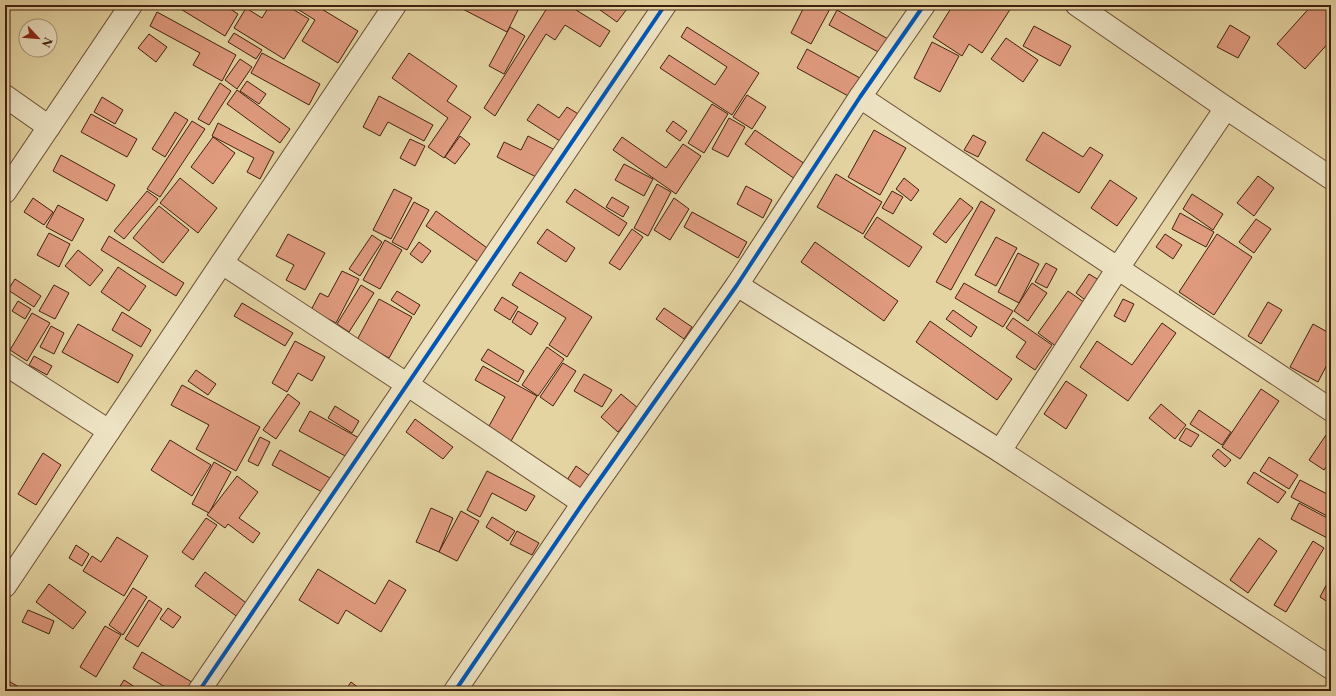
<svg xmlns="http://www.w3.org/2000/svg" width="1336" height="696" viewBox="0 0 1336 696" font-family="'Libre Caslon Text',serif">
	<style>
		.building { fill: #df9a7e; stroke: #422010 }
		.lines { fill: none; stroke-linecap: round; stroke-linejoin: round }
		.minor-casing { stroke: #6a4d34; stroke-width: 24 }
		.tertiary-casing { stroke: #6a4d34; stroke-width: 24 }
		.minor { stroke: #ede3c3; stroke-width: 22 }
		.tertiary { stroke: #ede3c3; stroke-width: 22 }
		.cycleway-casing { stroke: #ede3c3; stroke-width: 6 }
		.cycleway { stroke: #0057b8; stroke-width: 4 }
	</style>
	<rect width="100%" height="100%" fill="#e4d4a2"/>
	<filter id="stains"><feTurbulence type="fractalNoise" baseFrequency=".005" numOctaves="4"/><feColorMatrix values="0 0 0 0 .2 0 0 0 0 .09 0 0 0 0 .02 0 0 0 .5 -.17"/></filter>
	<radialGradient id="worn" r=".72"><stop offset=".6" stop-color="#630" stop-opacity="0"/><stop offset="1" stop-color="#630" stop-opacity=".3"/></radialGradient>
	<g class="building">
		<path d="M174,5h50l14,9 -13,22z"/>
		<path d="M270,5h16l23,14 -25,40 -50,-31 12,-20 16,10z"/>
		<path d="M291,5h24l43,26 -20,32 -36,-22 13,-21z"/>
		<path d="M455,5h62l3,1 -13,26z"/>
		<path d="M549,5h19l42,26 -10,16 -35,-22 -10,15 -9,-6 -51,82 -11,-8z"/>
		<path d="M593,5h37l-13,17z"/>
		<path d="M805,5h27l-21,39 -20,-11z"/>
		<path d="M953,5h54l4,3 -29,45 -13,-9 -7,12 -29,-19z"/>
		<path d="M1312,5h19v35l-26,29 -28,-25z"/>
		<path d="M837,10l51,29 -8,14 -51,-28z"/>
		<path d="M157,12l79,43 -14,26 -29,-16 7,-12 -50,-27z"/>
		<path d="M1230,25l20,12 -12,21 -21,-11z"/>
		<path d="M1034,26l37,20 -11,20 -37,-20z"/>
		<path d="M510,27l15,9 -21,38 -15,-8z"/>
		<path d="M687,27l72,46 -27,42 -72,-47 9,-13 46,30 12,-18 -46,-30z"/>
		<path d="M234,33l28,17 -6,9 -28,-17z"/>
		<path d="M149,34l18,13 -11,15 -18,-14z"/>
		<path d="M1006,38l32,22 -15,22 -32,-23z"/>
		<path d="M932,42l27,14 -19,36 -26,-14z"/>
		<path d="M807,49l53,29 -10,19 -53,-29z"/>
		<path d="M262,53l58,31 -11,21 -58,-32z"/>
		<path d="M409,53l48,33 -10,15 24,16 -27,41 -16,-11 20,-29 -56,-40z"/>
		<path d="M240,59l12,8 -15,22 -12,-9z"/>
		<path d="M247,81l19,13 -7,10 -19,-13z"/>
		<path d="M220,83l11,8 -22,34 -11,-6z"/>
		<path d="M237,90l53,39 -10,14 -53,-39z"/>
		<path d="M747,95l19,12 -14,22 -19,-12z"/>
		<path d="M379,96l54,29 -9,16 -36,-19 -8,14 -17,-9z"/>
		<path d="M102,97l21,13 -8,14 -21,-12z"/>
		<path d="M538,104l21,14 8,-11 13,8 -17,28 -36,-23z"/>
		<path d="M712,104l16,10 -24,39 -16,-10z"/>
		<path d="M175,112l13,8 -23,37 -13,-8z"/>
		<path d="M91,114l46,25 -10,18 -46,-25z"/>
		<path d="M729,118l16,9 -17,30 -16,-8z"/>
		<path d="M192,121l13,8 -45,68 -13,-8z"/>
		<path d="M673,121l14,10 -7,10 -14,-10z"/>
		<path d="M218,123l56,29 -14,27 -13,-7 7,-14 -42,-22z"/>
		<path d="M755,130l50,34 -10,15 -50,-35z"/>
		<path d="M874,130l32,18 -26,47 -32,-18z"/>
		<path d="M1043,132l40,25 7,-10 13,8 -24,38 -53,-33z"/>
		<path d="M973,135l13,7 -8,15 -14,-7z"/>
		<path d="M460,136l10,8 -15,20 -10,-7z"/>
		<path d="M528,136l27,14 -15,29 -43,-22 7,-15 17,8z"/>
		<path d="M213,137l22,16 -22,31 -22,-17z"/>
		<path d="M622,137l44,31 17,-24 18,12 -25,38 -63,-44z"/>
		<path d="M410,139l15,7 -10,20 -15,-8z"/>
		<path d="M61,155l54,30 -8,16 -54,-30z"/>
		<path d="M624,164l29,15 -9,17 -29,-16z"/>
		<path d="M836,174l46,28 -19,32 -46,-27z"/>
		<path d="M1258,176l16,12 -20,28 -17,-13z"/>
		<path d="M180,178l37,30 -19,25 -38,-30z"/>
		<path d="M904,178l15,12 -8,11 -15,-12z"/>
		<path d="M1110,180l27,18 -20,28 -26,-18z"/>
		<path d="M657,184l14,8 -23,44 -14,-8z"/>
		<path d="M746,186l26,14 -9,18 -26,-14z"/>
		<path d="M394,189l18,9 -21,41 -18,-9z"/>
		<path d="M575,189l52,34 -8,13 -53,-34z"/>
		<path d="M147,191l11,8 -34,40 -10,-8z"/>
		<path d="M892,191l11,6 -10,17 -11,-6z"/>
		<path d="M1192,194l31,20 -10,16 -30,-21z"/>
		<path d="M612,197l17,10 -6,10 -17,-10z"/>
		<path d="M33,198l20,14 -9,13 -20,-13z"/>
		<path d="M674,198l15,11 -19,31 -16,-10z"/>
		<path d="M960,198l13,10 -27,35 -13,-9z"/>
		<path d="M981,201l14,9 -44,80 -15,-8z"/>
		<path d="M414,202l15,8 -22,40 -15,-8z"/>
		<path d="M58,205l26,14 -12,22 -26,-14z"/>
		<path d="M159,206l30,24 -26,33 -30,-25z"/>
		<path d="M436,211l54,39 -9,14 -55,-38z"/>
		<path d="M692,212l55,30 -9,16 -54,-31z"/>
		<path d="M1180,213l34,19 -8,15 -34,-18z"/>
		<path d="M877,217l45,30 -13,20 -45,-30z"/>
		<path d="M1256,219l15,10 -17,24 -15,-11z"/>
		<path d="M547,229l28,19 -9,14 -29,-19z"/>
		<path d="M632,229l11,8 -23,33 -11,-7z"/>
		<path d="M49,233l21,11 -11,23 -22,-12z"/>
		<path d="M288,234l37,19 -20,37 -19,-10 8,-15 -18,-9z"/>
		<path d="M1165,234l17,11 -9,14 -17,-12z"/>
		<path d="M1217,234l35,23 -38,58 -35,-23z"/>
		<path d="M372,235l10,7 -22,34 -11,-7z"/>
		<path d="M109,236l75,47 -8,13 -75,-46z"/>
		<path d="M996,237l21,11 -21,38 -21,-11z"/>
		<path d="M385,240l17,10 -22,39 -17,-9z"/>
		<path d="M419,242l12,9 -9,12 -12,-9z"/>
		<path d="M815,242l83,59 -14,20 -83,-59z"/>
		<path d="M78,250l25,20 -13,16 -25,-20z"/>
		<path d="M1018,253l21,11 -20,39 -21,-11z"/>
		<path d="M1046,263l11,6 -10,19 -12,-6z"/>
		<path d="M118,267l28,19 -17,25 -28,-19z"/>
		<path d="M342,271l17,8 -23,44 -25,-13 9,-17 8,4z"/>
		<path d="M520,272l72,45 -25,40 -18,-12 17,-27 -54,-33z"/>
		<path d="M1089,274l13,8 -14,20 -12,-9z"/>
		<path d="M15,279l26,17 -7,11 -26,-17z"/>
		<path d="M964,283l49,28 -10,16 -48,-29z"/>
		<path d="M1032,283l15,10 -19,28 -14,-10z"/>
		<path d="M54,285l15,8 -14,26 -16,-8z"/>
		<path d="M361,285l13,8 -25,39 -12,-8z"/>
		<path d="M397,291l23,14 -6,10 -23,-15z"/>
		<path d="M1068,291l20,14 -31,42 -19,-14z"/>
		<path d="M502,297l16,10 -8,13 -16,-10z"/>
		<path d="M379,299l33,18 -23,41 -32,-18z"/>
		<path d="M1123,299l11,5 -9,18 -11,-6z"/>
		<path d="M18,301l13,8 -6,10 -13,-8z"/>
		<path d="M1268,302l14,8 -21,34 -13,-8z"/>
		<path d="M242,303l51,30 -8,13 -51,-30z"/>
		<path d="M664,308l28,19 -8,12 -28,-20z"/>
		<path d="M953,310l24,17 -6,10 -25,-18z"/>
		<path d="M518,311l20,12 -7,12 -19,-13z"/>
		<path d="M122,312l29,18 -10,17 -29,-17z"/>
		<path d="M32,313l18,10 -23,38 -17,-11z"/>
		<path d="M1013,318l39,27 -17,25 -19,-13 10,-15 -20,-14z"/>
		<path d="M930,321l82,58 -15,21 -81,-58z"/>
		<path d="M1162,323l14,10 -48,68 -48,-34 17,-26 35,24z"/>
		<path d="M78,324l55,31 -15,28 -56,-31z"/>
		<path d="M1313,324l18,10v23l-13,25 -28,-15z"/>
		<path d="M51,326l13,7 -10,21 -14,-7z"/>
		<path d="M295,341l30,16 -13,24 -14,-8 -11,19 -15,-9z"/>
		<path d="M547,347l17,12 -26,37 -16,-11z"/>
		<path d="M488,349l36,22 -6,11 -37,-22z"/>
		<path d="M34,356l18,10 -5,9 -18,-10z"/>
		<path d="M563,363l13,8 -23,35 -13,-9z"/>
		<path d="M483,366l54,30 -26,45 -23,-13 17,-31 -30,-17z"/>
		<path d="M196,370l20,14 -8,11 -20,-14z"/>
		<path d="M584,374l28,16 -10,17 -28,-16z"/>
		<path d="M1066,381l21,14 -21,34 -22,-15z"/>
		<path d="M182,385l78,42 -24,44 -40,-22 13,-24 -38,-20z"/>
		<path d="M1261,389l18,12 -39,58 -18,-12z"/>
		<path d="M288,394l12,9 -24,36 -13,-9z"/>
		<path d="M621,394l17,14 -20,24 -17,-15z"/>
		<path d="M1161,404l25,21 -11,14 -26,-21z"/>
		<path d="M335,406l24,15 -7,12 -24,-15z"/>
		<path d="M1199,410l32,22 -9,13 -32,-21z"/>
		<path d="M310,411l49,27 -10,20 -50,-27z"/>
		<path d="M415,419l38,28 -10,12 -37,-27z"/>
		<path d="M1186,428l13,7 -8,12 -12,-7z"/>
		<path d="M1326,435l5,3v22l-7,10 -15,-10z"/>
		<path d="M260,437l10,5 -12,24 -10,-5z"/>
		<path d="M170,440l41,25 -19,31 -41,-26z"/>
		<path d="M1218,449l13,11 -6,7 -13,-11z"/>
		<path d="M280,450l50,28 -8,14 -50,-27z"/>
		<path d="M43,453l18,12 -25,40 -18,-11z"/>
		<path d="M1269,457l29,18 -9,14 -29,-18z"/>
		<path d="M214,462l17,10 -22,41 -17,-9z"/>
		<path d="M576,466l14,10 -9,14 -14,-10z"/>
		<path d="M487,471l48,25 -9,15 -34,-18 -12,24 -13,-7z"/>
		<path d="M1254,472l32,20 -8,11 -31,-20z"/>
		<path d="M237,476l21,16 -19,26 21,15 -7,10 -25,-19 -3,4 -18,-13z"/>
		<path d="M1300,480l31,16v22l-40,-21z"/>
		<path d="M1299,503l32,17v20l-40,-21z"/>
		<path d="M431,508l22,10 -14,34 -23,-10z"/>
		<path d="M461,511l18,10 -22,40 -18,-9z"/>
		<path d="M492,517l23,14 -7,10 -22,-14z"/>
		<path d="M206,518l11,7 -24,35 -11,-8z"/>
		<path d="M517,531l22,12 -7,12 -22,-11z"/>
		<path d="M117,537l31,19 -24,40 -41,-25 9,-15 9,6z"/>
		<path d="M1259,538l18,13 -29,42 -18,-13z"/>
		<path d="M1313,541l11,7 -38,64 -12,-7z"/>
		<path d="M76,545l13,9 -7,12 -13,-8z"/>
		<path d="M318,569l57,35 14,-24 17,10 -25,42 -35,-22 -8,14 -39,-24z"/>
		<path d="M205,572l44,33 -10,13 -44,-32z"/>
		<path d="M1331,576v28l-11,-7z"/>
		<path d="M49,584l37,28 -13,17 -37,-27z"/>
		<path d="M133,588l14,9 -24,38 -14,-10z"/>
		<path d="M149,600l13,9 -24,38 -13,-8z"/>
		<path d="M168,608l13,9 -8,11 -13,-9z"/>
		<path d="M28,610l26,11 -5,13 -27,-12z"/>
		<path d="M105,626l16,9 -25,42 -16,-10z"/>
		<path d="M142,652l53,32 -4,7h-19l-39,-23z"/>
		<path d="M5,679l21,12h-21z"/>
		<path d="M124,680l17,11h-24z"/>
		<path d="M351,682l12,9h-18z"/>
	</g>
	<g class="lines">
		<g class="minor-casing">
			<g id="minor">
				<path d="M1077,5l149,103 105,70"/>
				<path d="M5,96l44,31"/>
				<path d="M860,97l471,313"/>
				<path d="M5,192l126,-187"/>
				<path d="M222,263l186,122 175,118"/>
				<path d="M737,285l263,166 331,217"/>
				<path d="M5,364l104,67"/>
				<path d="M1000,451l118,-183 108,-160"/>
				<path d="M199,691l466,-686"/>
				<path d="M455,691l128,-188 154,-218 123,-188 64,-92"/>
			</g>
		</g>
		<g class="tertiary-casing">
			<path id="tertiary" d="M5,586l390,-581"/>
		</g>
		<use href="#minor" class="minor"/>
		<use href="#tertiary" class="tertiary"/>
		<g class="cycleway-casing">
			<g id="cycleway">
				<path d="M199,691l466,-686"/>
				<path d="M455,691l128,-188 154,-218 123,-188 64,-92"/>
			</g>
		</g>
		<use href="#cycleway" class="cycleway"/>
	</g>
	<rect width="1336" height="696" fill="none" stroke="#e4d4a2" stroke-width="20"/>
	<rect x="6" y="6" width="1324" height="684" fill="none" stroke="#422010" stroke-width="2"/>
	<rect x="10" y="10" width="1316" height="676" fill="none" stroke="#422010"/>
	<g transform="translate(38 38) rotate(116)"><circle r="19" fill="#ede3c3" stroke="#a9957b"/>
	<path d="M0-3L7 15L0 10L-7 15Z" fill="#8f2418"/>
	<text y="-6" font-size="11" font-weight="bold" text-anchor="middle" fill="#422010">N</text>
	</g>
	<rect width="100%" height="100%" filter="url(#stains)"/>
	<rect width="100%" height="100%" fill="url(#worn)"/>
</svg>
